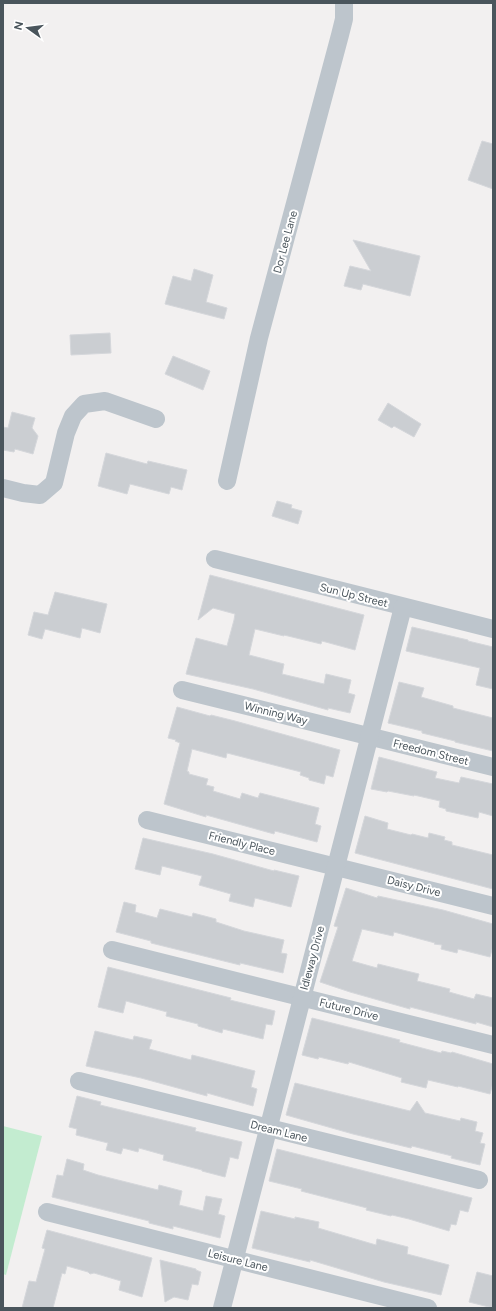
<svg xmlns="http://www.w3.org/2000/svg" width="496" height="1311" viewBox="0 0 496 1311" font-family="Figtree,sans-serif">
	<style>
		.green { fill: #c3ecd0 }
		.building { fill: #cbced2; stroke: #d5d7db }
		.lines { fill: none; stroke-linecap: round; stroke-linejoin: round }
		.minor { stroke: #bdc5cc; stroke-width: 18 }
		.labels { text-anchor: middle; stroke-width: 4; stroke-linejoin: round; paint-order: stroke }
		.street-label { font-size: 11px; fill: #4a555c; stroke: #fff }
	</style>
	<rect width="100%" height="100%" fill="#f2f0f0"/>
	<path class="green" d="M3,1126l39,10 -36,139 -3,-1z"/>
	<g class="building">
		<path d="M482,141l11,3v45l-25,-9z"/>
		<path d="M353,240l67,16 -10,40 -47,-12 -2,6 -17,-4 6,-20 21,5z"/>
		<path d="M194,269l19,6 -7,27 21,6 -3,11 -59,-15 8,-28 18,5z"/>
		<path d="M110,333l1,20 -40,2 -1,-20z"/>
		<path d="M173,356l37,15 -7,19 -38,-16z"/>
		<path d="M388,403l33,21 -7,13 -20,-11 -2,2 -14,-8z"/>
		<path d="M12,412l23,6 -3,10 6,8 -5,18 -18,-5 -1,3 -11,-2v-23l5,1z"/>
		<path d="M106,453l41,11 1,-3 39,9 -5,20 -11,-3 -2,7 -39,-10 -3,10 -29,-8z"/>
		<path d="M277,501l15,4 -1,3 11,3 -4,13 -26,-8z"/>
		<path d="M210,575l154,40 -9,35 -33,-9 -1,3 -37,-9v1l-29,-7 -6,26 35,9 -2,10 42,10 2,-10 25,6 -3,13 7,2 -5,18 -22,-5v2l-75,-21 -67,-15 10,-36 31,8 7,-26 1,-6 -22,-6 -15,12z"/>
		<path d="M55,592l52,12 -7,29 -18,-5 -2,10 -35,-9 -3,10 -14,-4 6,-23 14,3z"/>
		<path d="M412,627l56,13v1l25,6v42l-17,-4 4,-17 -74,-17z"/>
		<path d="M399,682l25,6 -3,9 32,9v2l40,10v33l-38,-9v-1l-33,-8v-2l-34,-8z"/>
		<path d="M177,707l33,9 1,-1 24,6 105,29 -7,27 -7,-2 -2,9 -15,-4v-2l-9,-3 1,-3 -74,-19 -1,5 -34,-9 -5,22 2,1v2l19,5 -2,6 8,2 -1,4 27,8 2,-6 16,5 2,-5 59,15 -4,16 6,2 -4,16 -42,-11 -1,3 -68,-19v2l-42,-13 16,-61 -5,-2 1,-1 -8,-2z"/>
		<path d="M379,757l58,15 -2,6 24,5 2,-6 32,7v32l-14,-4 -1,6 -32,-7v-2l-7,-2 1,-6 -26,-6v1l-26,-5 -1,1 -16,-3z"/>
		<path d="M365,816l23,7 -1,6 24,6 1,-1 16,4 1,-5 16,4 -1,3 8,2v3l41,10v34l-138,-36z"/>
		<path d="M143,838l70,16 61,17v-1l25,6 -8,31 -36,-9 -2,9 -24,-6 2,-7 -32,-9 3,-9 -40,-10 -2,9 -25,-6z"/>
		<path d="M346,888l31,10 1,-2 65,14 50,14v22l-3,11 -32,-8 -1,4 -16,-4 1,-4 -8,-1 1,-1 -41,-11 -1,4 -31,-7 -10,32 25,7 1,-4 41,10 -2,7 33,8 -1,3 25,7 2,-5 17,4v29l-17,-5v2l-66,-17v2l-60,-17 -30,-10 18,-55 -4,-1z"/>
		<path d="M124,902l12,3 -1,7 22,6 3,-9 32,8 1,-4 23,6v3l28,9 40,9 -3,13 6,1 -4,19 -43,-10v2l-89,-22v-2l-35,-9z"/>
		<path d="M108,967l123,31 -1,2 45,11 -3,14 -6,-1 -3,15 -40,-10 -1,4 -24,-7v-2l-32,-8 1,-4 -41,-11 -3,12 -25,-6z"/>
		<path d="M312,1018l88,22 -1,2 42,11 1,-2 9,2 1,-1 41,12v19l-3,11 -32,-8v1l-30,-7 -2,8 -25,-6 1,-4 -53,-16 -1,2 -29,-7 -1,2 -16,-4z"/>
		<path d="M95,1031l38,9 1,-4 18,4 -3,9 42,11 1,-5 63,16 -4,16 6,2 -4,17 -46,-13v3l-66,-18 -55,-12z"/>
		<path d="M295,1083l115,28 7,-10 8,12 35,8 1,-3 16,4 -2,9 8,2 -3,10 5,1 -5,21 -29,-7 1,-2 -40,-10 -1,2 -58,-14 -67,-19z"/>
		<path d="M77,1096l24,6 -1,3 96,23 -1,3 47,11 -4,17 -8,-2 -5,20 -23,-6v-1l-39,-10 1,-5 -25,-7 -1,4 -15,-4 -2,6 -15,-4 2,-7 -32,-8 1,-6 -8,-2z"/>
		<path d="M277,1149l195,49 -4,14 -8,-2 -4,15 -5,-1 -2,7 -40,-12 -17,-4 -1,1 -25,-6 1,-2 -66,-17 1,-2 -33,-8z"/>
		<path d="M67,1159l17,5 -1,6 15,5 60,15 1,-5 23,6 -3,14 24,6 3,-15 16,3 -4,15 7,2 -5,22 -47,-12v3l-24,-6v-2l-97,-24 5,-22 6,1z"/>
		<path d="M261,1211l34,8v-2l24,5 -1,6 58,17 1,-6 31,8 -1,7 42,11 -8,30 -57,-13 -74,-22v2l-58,-14z"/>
		<path d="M47,1230l105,28 -10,39 -23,-7 2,-9 -27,-8 -4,1 -2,-2 -21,-6 -2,8 -3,-1 -9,35h-31l7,-27 7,1 9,-33 -3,-1z"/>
		<path d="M160,1260l36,9v1l5,2 -3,13 -6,-1 -4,16 -14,-3 -9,5z"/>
		<path d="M477,1272l16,4v32l-24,-6z"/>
	</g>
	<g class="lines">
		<g class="minor">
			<path d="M227,481l32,-143 81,-303 4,-16v-16"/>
			<path d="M3,488l20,5 17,2 14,-12 12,-50 7,-17 11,-12 21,-3 51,18"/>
			<path d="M215,559l278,70"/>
			<path d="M182,690l311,77"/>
			<path d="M147,820l346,86"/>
			<path d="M112,950l381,95"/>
			<path d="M79,1081l400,99"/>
			<path d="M47,1212l381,96"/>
			<path d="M222,1308l181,-701"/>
		</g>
	</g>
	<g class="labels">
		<g class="street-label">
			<text transform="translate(285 242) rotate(-75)" y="4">Dor Lee Lane</text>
			<text transform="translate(354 595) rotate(14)" y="4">Sun Up Street</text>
			<text transform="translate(276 713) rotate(14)" y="4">Winning Way</text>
			<text transform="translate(431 752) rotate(14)" y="4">Freedom Street</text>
			<text transform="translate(242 843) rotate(14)" y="4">Friendly Place</text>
			<text transform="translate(414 886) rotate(14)" y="4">Daisy Drive</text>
			<text transform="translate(312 958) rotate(-75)" y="4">Idleway Drive</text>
			<text transform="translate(349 1009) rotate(14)" y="4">Future Drive</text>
			<text transform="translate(279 1131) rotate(14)" y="4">Dream Lane</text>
			<text transform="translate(238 1260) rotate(14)" y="4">Leisure Lane</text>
		</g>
	</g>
	<rect width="496" height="1311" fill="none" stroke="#4a555c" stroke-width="8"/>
	<g transform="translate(28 28) rotate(284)" stroke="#ffffff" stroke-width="3" paint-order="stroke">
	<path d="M0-3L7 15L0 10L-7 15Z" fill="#4a555c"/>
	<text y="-6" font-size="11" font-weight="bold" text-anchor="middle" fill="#4a555c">N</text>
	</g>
</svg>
